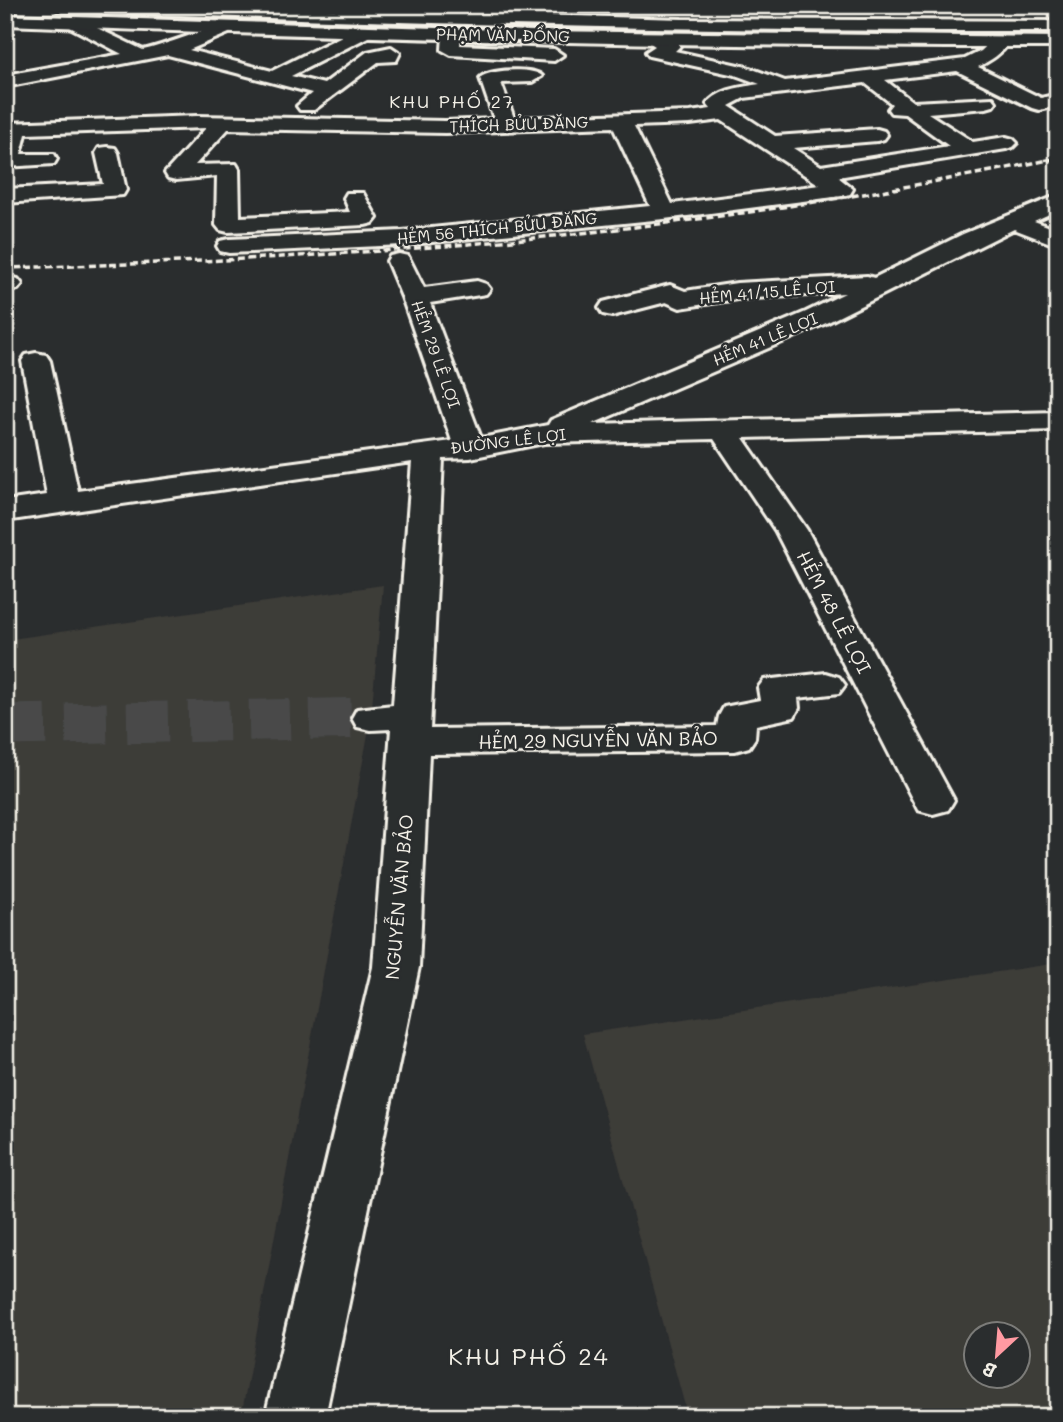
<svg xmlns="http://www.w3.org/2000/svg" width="1063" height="1422" viewBox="0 0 1063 1422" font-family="Mali,sans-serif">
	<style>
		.built { fill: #3d3c38; fill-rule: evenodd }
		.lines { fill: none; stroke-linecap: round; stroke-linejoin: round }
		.minor-tunnel { stroke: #484a4a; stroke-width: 41; stroke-dasharray: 41 20; stroke-linecap: butt }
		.minor-casing { stroke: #f4f1e8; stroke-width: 6 }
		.major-casing { stroke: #f4f1e8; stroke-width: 6 }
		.highway-casing { stroke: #f4f1e8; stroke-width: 6 }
		.minor { fill: #2a2d2e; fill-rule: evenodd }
		.major { fill: #2a2d2e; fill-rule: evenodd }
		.highway { fill: #2a2d2e; fill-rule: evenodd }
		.rail-far1 { stroke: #f4f1e8; stroke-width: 2.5; stroke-dasharray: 5 2.5; stroke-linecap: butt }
		.rail { stroke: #f4f1e8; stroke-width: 3.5; stroke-dasharray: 7 3.5; stroke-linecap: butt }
		.labels { text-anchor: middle; stroke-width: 5; stroke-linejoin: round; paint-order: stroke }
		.far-street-label { font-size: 16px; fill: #f4f1e8; stroke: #2a2d2e }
		.far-neighbourhood-label { font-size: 18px; letter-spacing: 2px; fill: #f4f1e8; stroke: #2a2d2e }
		.street-label { font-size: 19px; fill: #f4f1e8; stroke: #2a2d2e }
		.near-neighbourhood-label { font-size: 24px; letter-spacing: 2px; fill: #f4f1e8; stroke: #2a2d2e }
	</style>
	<rect width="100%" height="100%" fill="#2a2d2e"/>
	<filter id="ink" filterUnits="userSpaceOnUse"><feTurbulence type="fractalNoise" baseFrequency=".0143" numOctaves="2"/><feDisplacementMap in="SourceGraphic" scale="14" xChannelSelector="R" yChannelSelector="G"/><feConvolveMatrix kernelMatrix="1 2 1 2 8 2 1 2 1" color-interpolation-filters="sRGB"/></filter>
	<g filter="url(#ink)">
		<g class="built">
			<path d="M383,585l-12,133 -130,699h-236v-777z"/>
			<path d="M1058,963v454h-370l-105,-383zM976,1334h42v42h-42z"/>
		</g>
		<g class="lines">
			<path class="minor-tunnel" d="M5,725l366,-7"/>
			<g class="minor-casing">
				<g id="minor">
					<path d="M76,18l67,32c17,-3 77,-27 86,-25l3,4 -3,4 -40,17 83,21 86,-43h12l3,4 -3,4 -79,40 33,8 43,-32 24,-5 9,6 -4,8 -18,1 -64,48h-14l-3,-4 15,-13 -144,-38 -163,32v-12l117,-21 -52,-27 -3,-4z"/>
					<path d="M452,29l9,5 -1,11 94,4 9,6 -9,6 -103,-6 -9,-5 1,-16z"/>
					<path d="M651,33l26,9 3,4 -5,5 72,16 38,14 180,-22 16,-8 14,-13 6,-1 9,5c-9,12 -19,18 -32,25l63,31 17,-4v12l-19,4 -7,-2 -75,-37 -72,9 28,22 80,-4 3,4 -3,4 -7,2 -58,5 45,29 33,-5 7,2 4,4 -4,4 -7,2 -168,28 15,12 -3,5 -8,2 -178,23 -262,26 -173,8 -9,-2 -3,-5 3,-5 9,-2 173,-8 248,-25 -37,-79 -168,6 -217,-4 -33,36 41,-1 3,5 1,48 110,-5 -6,-14 3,-5h16l14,25 -4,5 -8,2 -137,7 -8,-2 -4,-5 1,-49 -41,4 -8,-2 -3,-5 41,-45 -180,6 -5,20h33l3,5 -3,5 -49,3v-44l192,-7 248,5 49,-2 -14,-41c8,-9 54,-11 62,-2l-10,6 -31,1 13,35 176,-6 21,-3 -4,-5c12,-15 35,-17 53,-20l-25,-9 -86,-19 -3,-4 9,-6 -13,-8zM865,83l27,21 -4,5 3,4 14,1 44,32 -128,20 -28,-18 84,-7 7,-2 3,-4 -3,-4 -7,-2 -102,7 -46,-30 15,-8zM721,120l99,65 -148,19 -38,-78 56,-2z"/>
					<path d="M107,147l8,1 3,5 8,37 -3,5 -118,8v-14l98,-5 -7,-31 3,-5z"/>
					<path d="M1058,195v15l-24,11 24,9v16l-44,-17 -190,95 -232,100 466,-12v18l-315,8 64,92 147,270 -6,10 -15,4 -15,-4 -143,-280 -61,-91 -170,4 -74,15 -27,1 -13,270 287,-3 2,-10 5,-9 36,-7 -2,-12 6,-8 62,-7 13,4 6,8 -6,8 -41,5 1,10 -5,9 -38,8 -1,13 -6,9 -14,4 -306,3 -10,213 -94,450h-60l108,-450 18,-238 -20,1 -14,-3 -5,-9 5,-9 36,-4 19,-243 -407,59v-20l42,-6 -25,-134 4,-6 10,-2 10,2 4,6 28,130 374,-50 -50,-144 -15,-36 3,-5 9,-2 9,2 16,32 53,-7 9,3 4,5 -4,5 -56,9 51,135 67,-13 3,-5 255,-108 39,-19 -108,6 -57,9 -14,-6 -54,14 -9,-2 -4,-6 4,-6 67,-17 15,6 52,-8 130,-7 7,2 89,-44z"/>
					<path d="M5,276l13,3 4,5 -4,5 -13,3z"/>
				</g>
			</g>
			<g class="major-casing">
				<path id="major" d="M5,15l527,16 526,6v10c-351,1 -702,-9 -1053,-22z"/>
			</g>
			<g class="highway-casing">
				<path id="highway" d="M49,5h135l498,14 376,2v10c-334,1 -667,-7 -1001,-21z"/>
			</g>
			<use href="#minor" class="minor"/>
			<use href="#major" class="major"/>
			<use href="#highway" class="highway"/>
			<path class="rail-far1" d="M1045,160l13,-2"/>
			<path class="rail" d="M5,268c221,-6 442,-17 662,-45 130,-16 259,-39 387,-64"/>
		</g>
	</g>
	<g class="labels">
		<g class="far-street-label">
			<text transform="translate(503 35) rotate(1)" y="6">PHẠM VĂN ĐỒNG</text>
			<text transform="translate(519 124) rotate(-2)" y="6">THÍCH BỬU ĐĂNG</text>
			<text transform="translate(497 228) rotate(-6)" y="6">HẺM 56 THÍCH BỬU ĐĂNG</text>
			<text transform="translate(767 292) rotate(-5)" y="6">HẺM 41/15 LÊ LỢI</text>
			<text transform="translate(765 339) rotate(-23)" y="6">HẺM 41 LÊ LỢI</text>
			<text transform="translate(436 354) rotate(70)" y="6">HẺM 29 LÊ LỢI</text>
			<text transform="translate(508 441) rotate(-7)" y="6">ĐƯỜNG LÊ LỢI</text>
		</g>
		<g class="far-neighbourhood-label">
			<text x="452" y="108">KHU PHỐ 27</text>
		</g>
		<g class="street-label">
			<text transform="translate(834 612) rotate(62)" y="7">HẺM 48 LÊ LỢI</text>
			<text transform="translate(598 740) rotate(-1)" y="7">HẺM 29 NGUYỄN VĂN BẢO</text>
			<text transform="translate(399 897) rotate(-85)" y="7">NGUYỄN VĂN BẢO</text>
		</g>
		<g class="near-neighbourhood-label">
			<text x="529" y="1365">KHU PHỐ 24</text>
		</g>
	</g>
	<rect width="1063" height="1422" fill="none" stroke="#2a2d2e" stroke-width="28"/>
	<rect x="14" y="14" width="1035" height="1394" fill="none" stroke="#f4f1e8" stroke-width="2.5" filter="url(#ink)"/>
	<g transform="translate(997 1355) rotate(206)"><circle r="33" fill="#2a2d2e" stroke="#7b7b78" stroke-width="2"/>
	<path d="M0-5L12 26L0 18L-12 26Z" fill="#ff9aa2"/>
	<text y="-10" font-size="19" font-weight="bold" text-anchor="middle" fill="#f4f1e8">B</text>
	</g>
</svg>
